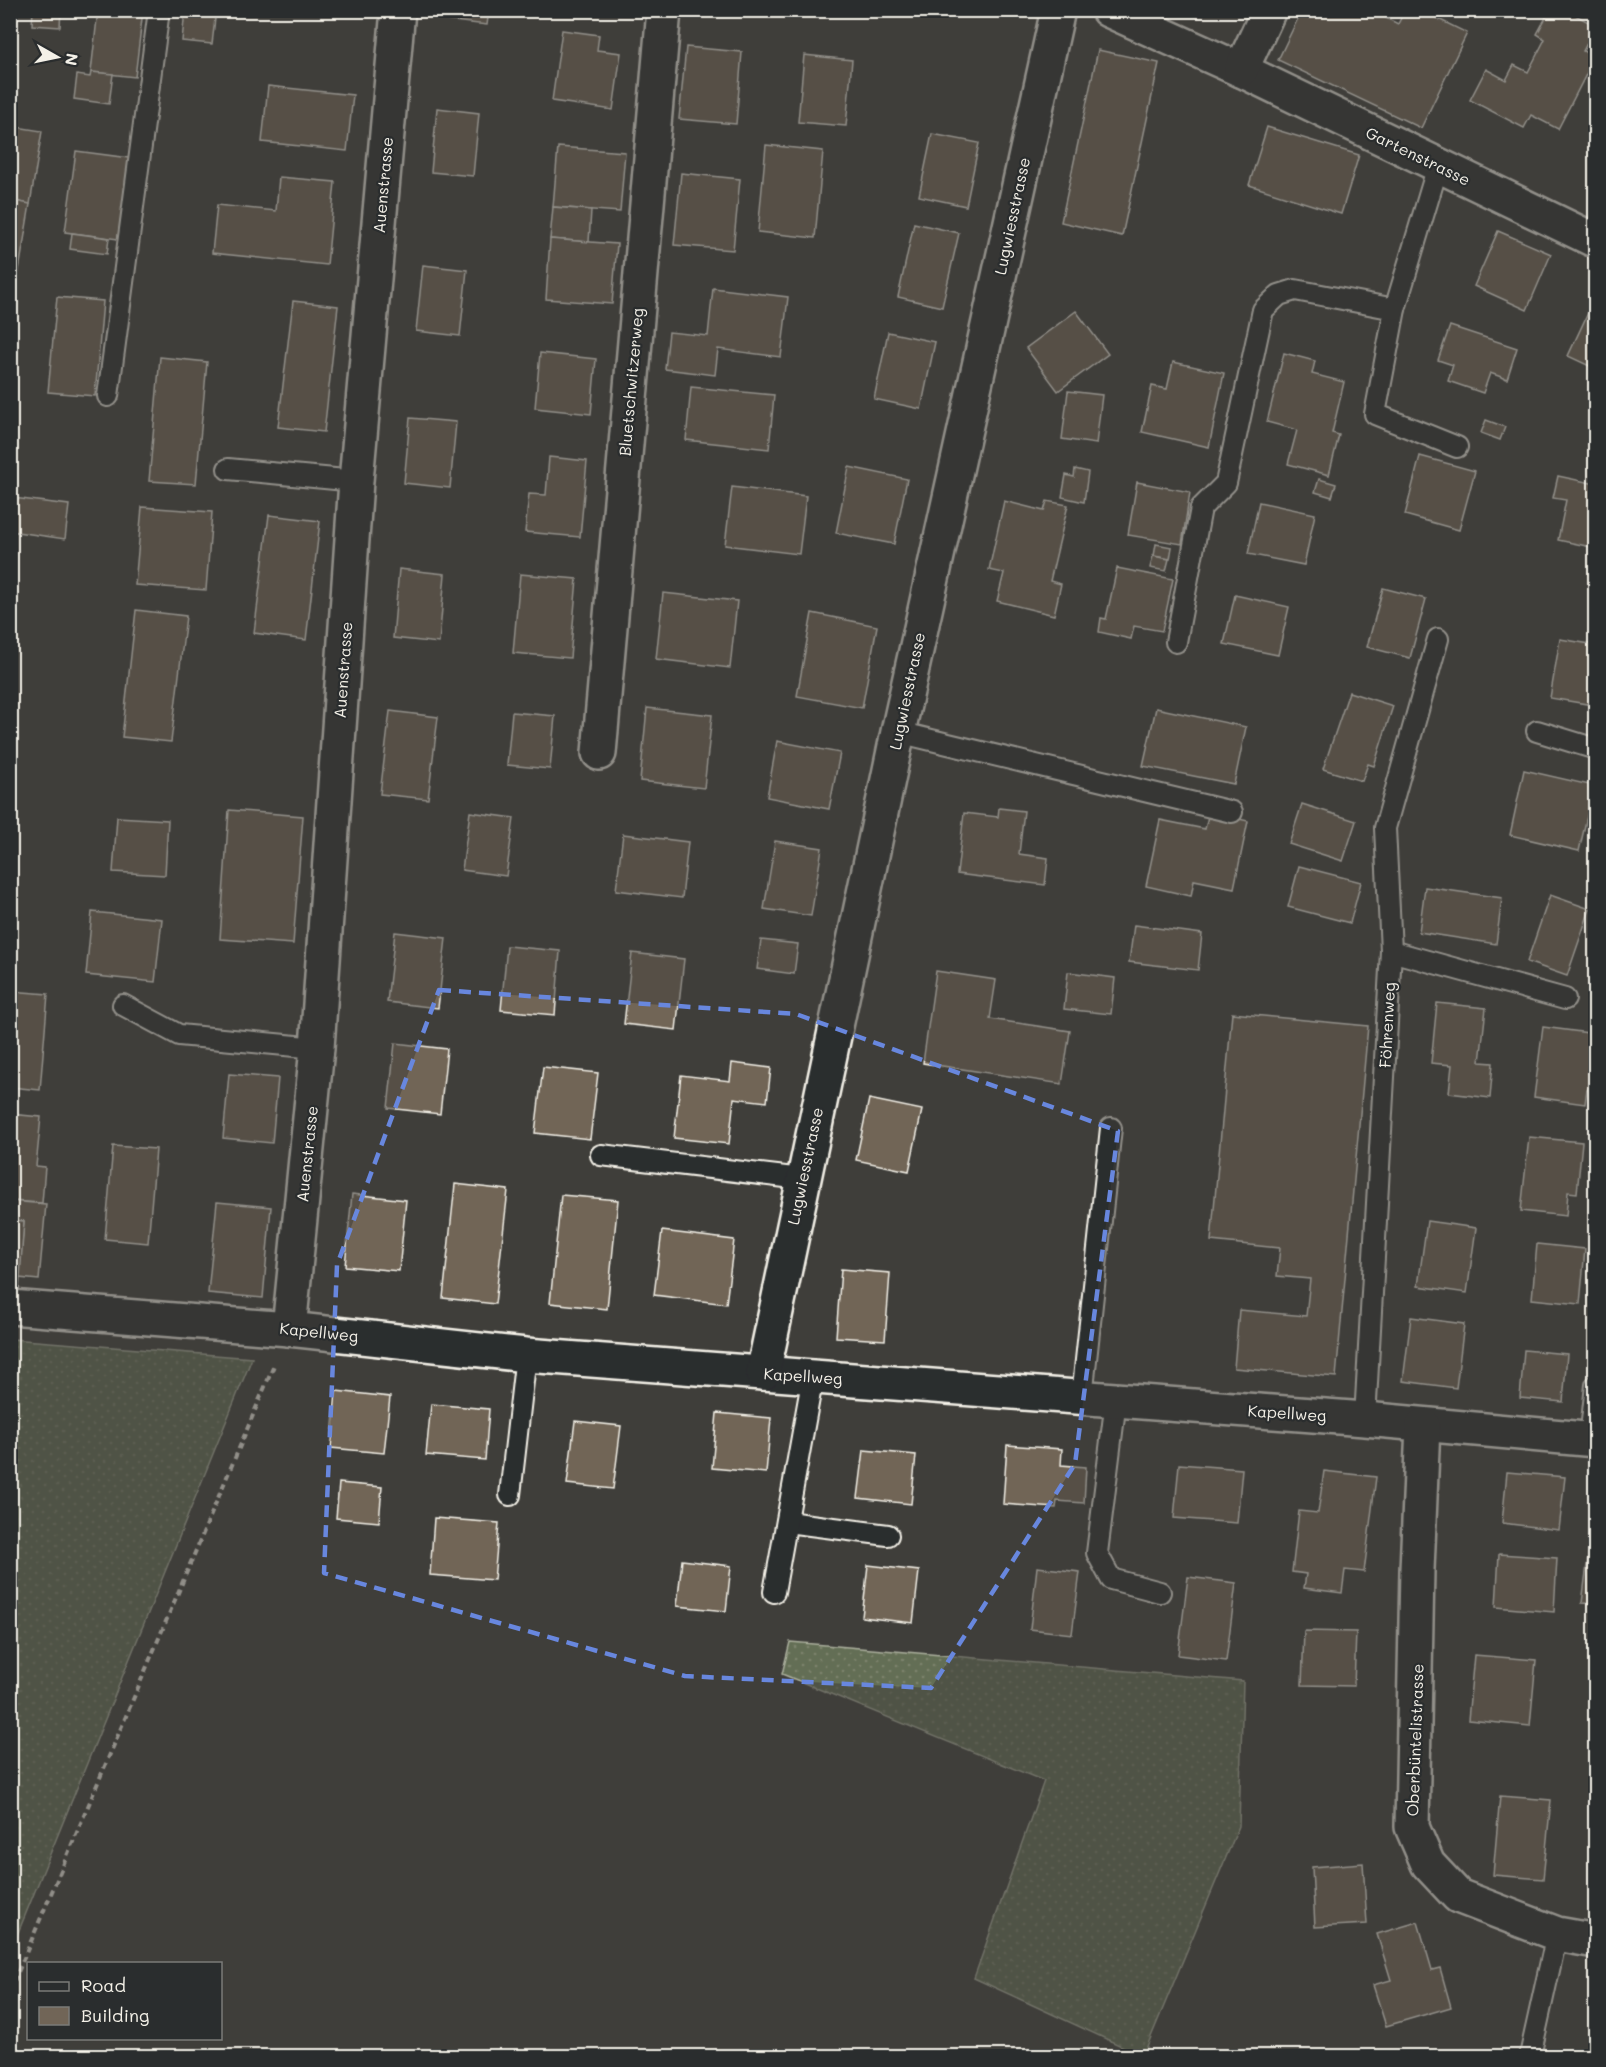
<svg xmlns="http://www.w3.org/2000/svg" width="1606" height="2067" viewBox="0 0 1606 2067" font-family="Mali,sans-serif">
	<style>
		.grass { fill: url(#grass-dots); stroke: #acb09e; stroke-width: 1.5 }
		.building { fill: #716557; stroke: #f4f1e8; stroke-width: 1.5 }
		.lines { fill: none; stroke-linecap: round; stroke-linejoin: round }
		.service-casing { stroke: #f4f1e8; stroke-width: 24 }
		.minor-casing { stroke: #f4f1e8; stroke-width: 38 }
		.path { stroke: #f4f1e8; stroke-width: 4; stroke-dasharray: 6 4.5; stroke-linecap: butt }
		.service { stroke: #2a2d2e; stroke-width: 20 }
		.minor { stroke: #2a2d2e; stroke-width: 33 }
		.marked { fill: none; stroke: #6887de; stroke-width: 4.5; stroke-dasharray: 12 8; stroke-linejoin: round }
		.labels { text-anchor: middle; stroke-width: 4.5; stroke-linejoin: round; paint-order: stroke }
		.street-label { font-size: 16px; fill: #f4f1e8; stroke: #2a2d2e }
	</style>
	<defs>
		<pattern id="grass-dots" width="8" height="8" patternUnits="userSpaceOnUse" patternTransform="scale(1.5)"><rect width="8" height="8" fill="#646e54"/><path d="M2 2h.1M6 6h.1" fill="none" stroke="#7b836d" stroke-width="1.8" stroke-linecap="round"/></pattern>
	</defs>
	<rect width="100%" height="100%" fill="#3f3e3a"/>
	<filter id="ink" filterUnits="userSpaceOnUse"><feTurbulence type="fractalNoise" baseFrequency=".0167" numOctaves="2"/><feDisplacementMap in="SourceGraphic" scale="12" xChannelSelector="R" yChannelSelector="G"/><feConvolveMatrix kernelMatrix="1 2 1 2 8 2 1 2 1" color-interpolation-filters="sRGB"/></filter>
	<g filter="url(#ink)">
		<g class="grass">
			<path d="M11,1339l241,19 -241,592 -1,-611z"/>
			<path d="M790,1642l453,39 -4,145 -96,230 -169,-78 70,-197 -262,-107z"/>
		</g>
		<g class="building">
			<path d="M33,10h28l-1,17 -28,-2z"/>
			<path d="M98,10h45l-8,67 -44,-5z"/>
			<path d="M185,10h31l-4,34 -30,-3z"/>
			<path d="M446,10h43l-2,15 -42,-5z"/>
			<path d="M1302,10h68l28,14 7,-14h15l47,23 -46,95 -143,-68z"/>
			<path d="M1550,10h16l30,16 -13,25 12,6 -37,72 -27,-14 -7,13 -54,-28 16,-31 20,11 8,-15 14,7 17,-33 -8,-5z"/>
			<path d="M562,30l37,5 -2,15 24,3 -8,57 -61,-9z"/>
			<path d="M686,47l56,5 -6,72 -57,-5z"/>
			<path d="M1098,50l61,13 -37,173 -61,-14z"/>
			<path d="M804,55l48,5 -6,66 -48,-4z"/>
			<path d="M91,72l22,2 -4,30 -35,-5 3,-24 13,2z"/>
			<path d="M268,86l85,9 -6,56 -85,-9z"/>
			<path d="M437,108l42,5 -6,63 -42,-4z"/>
			<path d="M10,126l32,5 -12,73 -20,-4z"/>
			<path d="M1267,127l92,28 -18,59 -92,-29z"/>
			<path d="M932,134l47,9 -13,63 -47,-10z"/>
			<path d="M766,145l57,6 -8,87 -57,-6z"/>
			<path d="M558,147l67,5 -5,60 -67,-5z"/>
			<path d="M76,151l53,7 -11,81 -53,-7z"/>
			<path d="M681,173l59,6 -7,71 -59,-5z"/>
			<path d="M279,177l56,5 -8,83 -115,-12 5,-48 59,6z"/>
			<path d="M10,200l20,4 -12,72 -8,-2z"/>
			<path d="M553,207l38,3 -2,32 -39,-3z"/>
			<path d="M914,223l45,10 -17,74 -44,-10z"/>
			<path d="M1498,231l53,23 -24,56 -53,-24z"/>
			<path d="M72,233l37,5 -2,16 -37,-5z"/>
			<path d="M550,239l67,5 -5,60 -66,-5z"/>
			<path d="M423,265l44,5 -7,66 -44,-5z"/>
			<path d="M713,288l75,9 -7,60 -63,-8 -3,26 -50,-6 4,-37 39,4z"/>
			<path d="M57,297l46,4 -8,95 -47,-4z"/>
			<path d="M1595,298h1v71l-28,-13z"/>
			<path d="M293,301l45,5 -14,126 -46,-5z"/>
			<path d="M1076,311l32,43 -50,37 -32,-43z"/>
			<path d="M1450,326l67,22 -10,31 -17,-6 -7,20 -35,-12 5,-16 -15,-5z"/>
			<path d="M888,332l47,10 -14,67 -47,-10z"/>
			<path d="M540,353l56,6 -5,55 -56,-6z"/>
			<path d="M1284,353l31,8 -3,13 32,8 -12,51 7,2 -10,40 -41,-11 9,-34 -30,-8z"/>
			<path d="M160,357l47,5 -11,122 -47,-3z"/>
			<path d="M1173,362l51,11 -15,74 -67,-15 10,-46 15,3z"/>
			<path d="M691,387l83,8 -5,54 -83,-9z"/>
			<path d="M1068,391l34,4 -6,49 -34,-5z"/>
			<path d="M410,418l46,4 -6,66 -46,-5z"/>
			<path d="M1486,420l19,7 -5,13 -19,-7z"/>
			<path d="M1420,456l55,15 -16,59 -54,-15z"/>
			<path d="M549,457l38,4 -7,76 -55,-5 4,-38 17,1z"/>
			<path d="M849,467l58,12 -13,65 -58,-11z"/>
			<path d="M1075,469l13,3 -4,30 -22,-5 4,-22 8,2z"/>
			<path d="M1558,476l38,8v64l-38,-8 8,-40 -13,-2z"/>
			<path d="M1319,479l17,5 -4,13 -17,-5z"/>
			<path d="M1137,482l53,10 -8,52 -54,-9z"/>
			<path d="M732,487l74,9 -7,58 -74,-9z"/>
			<path d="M13,498l56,7 -4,34 -55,-8z"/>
			<path d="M1004,501l40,10 3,-10 21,4 -18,76 11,3 -7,31 -57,-14 7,-28 -15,-3z"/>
			<path d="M1259,502l56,12 -11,51 -56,-11z"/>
			<path d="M142,507l70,5 -6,78 -71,-5z"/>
			<path d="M269,515l51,6 -14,119 -52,-7z"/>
			<path d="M1156,544l16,3 -2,12 -16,-3z"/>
			<path d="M1153,556l16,3 -3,12 -16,-3z"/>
			<path d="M1117,568l56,11 -11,52 -28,-5 -3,13 -32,-7 2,-14 5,1z"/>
			<path d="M399,569l46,5 -6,69 -46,-5z"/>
			<path d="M520,574l57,5 -7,79 -57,-5z"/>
			<path d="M1383,588l43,11 -16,59 -43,-11z"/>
			<path d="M663,593l74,8 -7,67 -74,-9z"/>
			<path d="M1235,595l54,12 -11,48 -54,-11z"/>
			<path d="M136,610l50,6 -15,126 -49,-5z"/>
			<path d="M812,613l65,13 -15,82 -65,-12z"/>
			<path d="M1560,639l36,6 -3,60 -43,-7z"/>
			<path d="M1349,692l44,14 -19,60 -6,-2 -6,17 -39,-12z"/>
			<path d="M647,708l65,7 -8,73 -64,-7z"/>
			<path d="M1156,708l90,19 -12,57 -91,-18z"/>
			<path d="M390,711l48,6 -10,82 -48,-5z"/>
			<path d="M512,712l43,4 -5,53 -43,-4z"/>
			<path d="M777,741l63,12 -11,56 -62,-12z"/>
			<path d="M1524,770l70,16 -15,65 -69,-16z"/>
			<path d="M1302,804l54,17 -13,40 -54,-17z"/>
			<path d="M999,808l25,3 -5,43 29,4 -3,27 -88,-11 7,-61 34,4z"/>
			<path d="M229,810l74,6 -10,128 -73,-5z"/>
			<path d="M470,812l44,6 -8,58 -44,-6z"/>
			<path d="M1209,812l39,9 -14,67 -40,-8 -3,16 -45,-10 14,-66 45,9z"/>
			<path d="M117,817l51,3 -3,55 -52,-3z"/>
			<path d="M623,834l65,8 -6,56 -66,-8z"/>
			<path d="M775,841l47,7 -11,68 -47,-7z"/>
			<path d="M1299,866l62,16 -11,41 -62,-16z"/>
			<path d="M1425,887l77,11 -6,46 -77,-12z"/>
			<path d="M1550,895l40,14 -23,67 -40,-14z"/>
			<path d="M92,912l70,7 -7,63 -69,-7z"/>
			<path d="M1134,925l68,9 -4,36 -69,-8z"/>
			<path d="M395,932l51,6 -8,70 -51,-6z"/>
			<path d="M761,940l37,4 -4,30 -37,-5z"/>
			<path d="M507,946l53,5 -5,64 -54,-5z"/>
			<path d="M632,953l52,6 -8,71 -52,-6z"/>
			<path d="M936,971l60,9 -6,39 80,12 -8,53 -139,-21z"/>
			<path d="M1068,972l47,6 -4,36 -47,-5z"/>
			<path d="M10,991l38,3 -8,96 -30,-3z"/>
			<path d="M1437,1003l49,5 -6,54 13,1 -3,35 -41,-5 3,-28 -21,-2z"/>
			<path d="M1232,1013l136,13 -32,351 -102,-9 5,-58 67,6 4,-37 -33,-3 3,-28 -69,-7z"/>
			<path d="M1543,1027l53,7 -1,56 -8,-1 -2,15 -51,-7z"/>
			<path d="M395,1043l52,6 -7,65 -52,-6z"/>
			<path d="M732,1063l39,5 -4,34 -33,-4 -5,46 -55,-6 7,-63 49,6z"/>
			<path d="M543,1067l55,6 -8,66 -55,-6z"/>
			<path d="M229,1074l49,4 -6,65 -49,-5z"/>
			<path d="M869,1099l53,11 -13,61 -53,-11z"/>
			<path d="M10,1114l31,3 -5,49 9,1 -3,36 -32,-2z"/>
			<path d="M1529,1137l53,5 -5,51 -9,-1 -2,24 -45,-5z"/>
			<path d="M113,1146l43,3 -8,94 -43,-4z"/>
			<path d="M455,1184l53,6 -13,114 -52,-6z"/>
			<path d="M352,1194l54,6 -7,71 -54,-5z"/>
			<path d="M561,1195l57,5 -11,109 -57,-6z"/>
			<path d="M10,1201l36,3 -7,76 -20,-2 5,-57 -14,-1z"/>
			<path d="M217,1202l54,5 -8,91 -55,-5z"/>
			<path d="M10,1220l14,1 -5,70h-9z"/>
			<path d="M1427,1221l49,7 -9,65 -49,-7z"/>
			<path d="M662,1231l72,9 -8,64 -72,-9z"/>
			<path d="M1537,1244l48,5 -5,55 -48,-5z"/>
			<path d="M841,1269l49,4 -5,67 -49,-3z"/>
			<path d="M1411,1317l53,7 -8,64 -53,-7z"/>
			<path d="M1524,1350l43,4 -4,48 -43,-4z"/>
			<path d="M336,1391l54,6 -6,56 -53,-5z"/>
			<path d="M431,1404l58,5 -4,51 -59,-5z"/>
			<path d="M717,1413l54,5 -5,55 -54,-5z"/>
			<path d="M575,1421l46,5 -8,63 -46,-5z"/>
			<path d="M1007,1445l55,4 -1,16 25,2 -2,36 -27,-2 -1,7 -53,-4z"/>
			<path d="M864,1450l52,5 -5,49 -53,-6z"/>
			<path d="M1179,1464l63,5 -5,54 -63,-5z"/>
			<path d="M1324,1471l52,6 -12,95 -19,-2 -3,23 -38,-5 2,-14 -14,-2 7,-61 19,2z"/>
			<path d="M1507,1472l58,5 -6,53 -57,-7z"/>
			<path d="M339,1483l43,4 -3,35 -43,-4z"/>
			<path d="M434,1518l65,5 -5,57 -64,-5z"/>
			<path d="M1589,1549h7v55l-14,-1z"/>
			<path d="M1499,1554l58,4 -3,54 -58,-5z"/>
			<path d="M682,1560l49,6 -5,45 -49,-5z"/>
			<path d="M868,1565l51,6 -6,52 -51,-6z"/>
			<path d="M1037,1567l43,5 -8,62 -42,-5z"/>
			<path d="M1188,1577l48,6 -10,78 -48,-6z"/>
			<path d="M1304,1631l52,1 -2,54 -52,-1z"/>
			<path d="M1474,1655l62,5 -6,66 -62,-6z"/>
			<path d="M1500,1796l51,4 -8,79 -50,-4z"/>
			<path d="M1363,1863l4,61 -52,3 -3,-60z"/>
			<path d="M1418,1922l14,48 8,-2 11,39 -65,19 -13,-41 18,-5 -14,-46z"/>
		</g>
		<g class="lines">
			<g class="service-casing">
				<g id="service">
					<path d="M1438,166l-43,143 -20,105 82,33"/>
					<path d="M108,396l51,-386"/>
					<path d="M228,469l128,12"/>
					<path d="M1176,642l25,-134 25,-25 37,-173 16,-15 16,-5 100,19"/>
					<path d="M1537,731l59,18"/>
					<path d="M898,732l334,80"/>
					<path d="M1391,951l174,48"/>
					<path d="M123,1005l56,30 138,13"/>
					<path d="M601,1155l201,24"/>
					<path d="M1082,1397l29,-269"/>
					<path d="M1116,1400l-19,153 14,26 49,13"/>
					<path d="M1365,1419l26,-468 -6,-123 53,-189"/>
					<path d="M1590,1439l6,-54"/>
					<path d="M510,1495l16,-140"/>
					<path d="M787,1522l101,13"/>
					<path d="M774,1592l39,-216"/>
					<path d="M1530,2056l27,-122"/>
				</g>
			</g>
			<g class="minor-casing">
				<g id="minor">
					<path d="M1108,10l133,60 355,171"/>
					<path d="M1241,70l28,-60"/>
					<path d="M599,753l65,-743"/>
					<path d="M10,1307l279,22 237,26 839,64 231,21"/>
					<path d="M289,1329l28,-281 39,-567 42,-471"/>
					<path d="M763,1373l135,-641 160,-722"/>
					<path d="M1423,1425l-6,145 -5,257 16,37 30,32 99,38 39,7"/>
				</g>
			</g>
			<path class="path" d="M10,1991l265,-628"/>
			<use href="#service" class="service"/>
			<use href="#minor" class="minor"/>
		</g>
	</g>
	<path d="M0 0H1606V2067H0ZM439,990l357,24 322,117 -43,333 -144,224 -246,-12 -361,-103 13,-308z" fill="#3f3e3a" fill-opacity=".55" fill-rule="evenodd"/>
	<path class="marked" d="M439,990l357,24 322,117 -43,333 -144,224 -246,-12 -361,-103 13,-308z"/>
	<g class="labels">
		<g class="street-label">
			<text transform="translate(1418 156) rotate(26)" y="6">Gartenstrasse</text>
			<text transform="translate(383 185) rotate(-85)" y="6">Auenstrasse</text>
			<text transform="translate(1012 216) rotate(-78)" y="6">Lugwiesstrasse</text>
			<text transform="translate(631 382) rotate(-85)" y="6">Bluetschwitzerweg</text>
			<text transform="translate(343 670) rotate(-86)" y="6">Auenstrasse</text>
			<text transform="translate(907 691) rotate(-78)" y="6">Lugwiesstrasse</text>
			<text transform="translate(1387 1025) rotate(-87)" y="6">Föhrenweg</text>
			<text transform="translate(307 1154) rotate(-84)" y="6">Auenstrasse</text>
			<text transform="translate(805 1166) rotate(-78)" y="6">Lugwiesstrasse</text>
			<text transform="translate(319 1332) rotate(6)" y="6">Kapellweg</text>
			<text transform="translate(803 1376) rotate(4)" y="6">Kapellweg</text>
			<text transform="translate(1287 1413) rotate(4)" y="6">Kapellweg</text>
			<text transform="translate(1415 1740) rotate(-88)" y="6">Oberbüntelistrasse</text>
		</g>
	</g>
	<rect width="1606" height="2067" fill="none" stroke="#2a2d2e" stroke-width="36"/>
	<rect x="18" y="18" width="1570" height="2031" fill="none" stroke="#f4f1e8" stroke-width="2" filter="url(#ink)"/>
	<rect x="27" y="1962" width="195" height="78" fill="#2a2d2e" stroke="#7b7b78" stroke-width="1.5"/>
	<rect x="39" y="1982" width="30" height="9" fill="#2a2d2e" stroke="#7b7b78" stroke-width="1.5"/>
	<text x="81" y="1992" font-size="18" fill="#f4f1e8">Road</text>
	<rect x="39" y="2007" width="30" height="18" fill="#716557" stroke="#7b7b78" stroke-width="1.5"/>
	<text x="81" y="2022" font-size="18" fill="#f4f1e8">Building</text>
	<g transform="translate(57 57) rotate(99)" stroke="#2a2d2e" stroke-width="4.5" paint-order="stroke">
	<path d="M0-4.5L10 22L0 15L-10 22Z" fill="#f4f1e8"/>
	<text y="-9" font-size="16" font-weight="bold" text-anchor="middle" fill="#f4f1e8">N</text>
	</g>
</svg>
